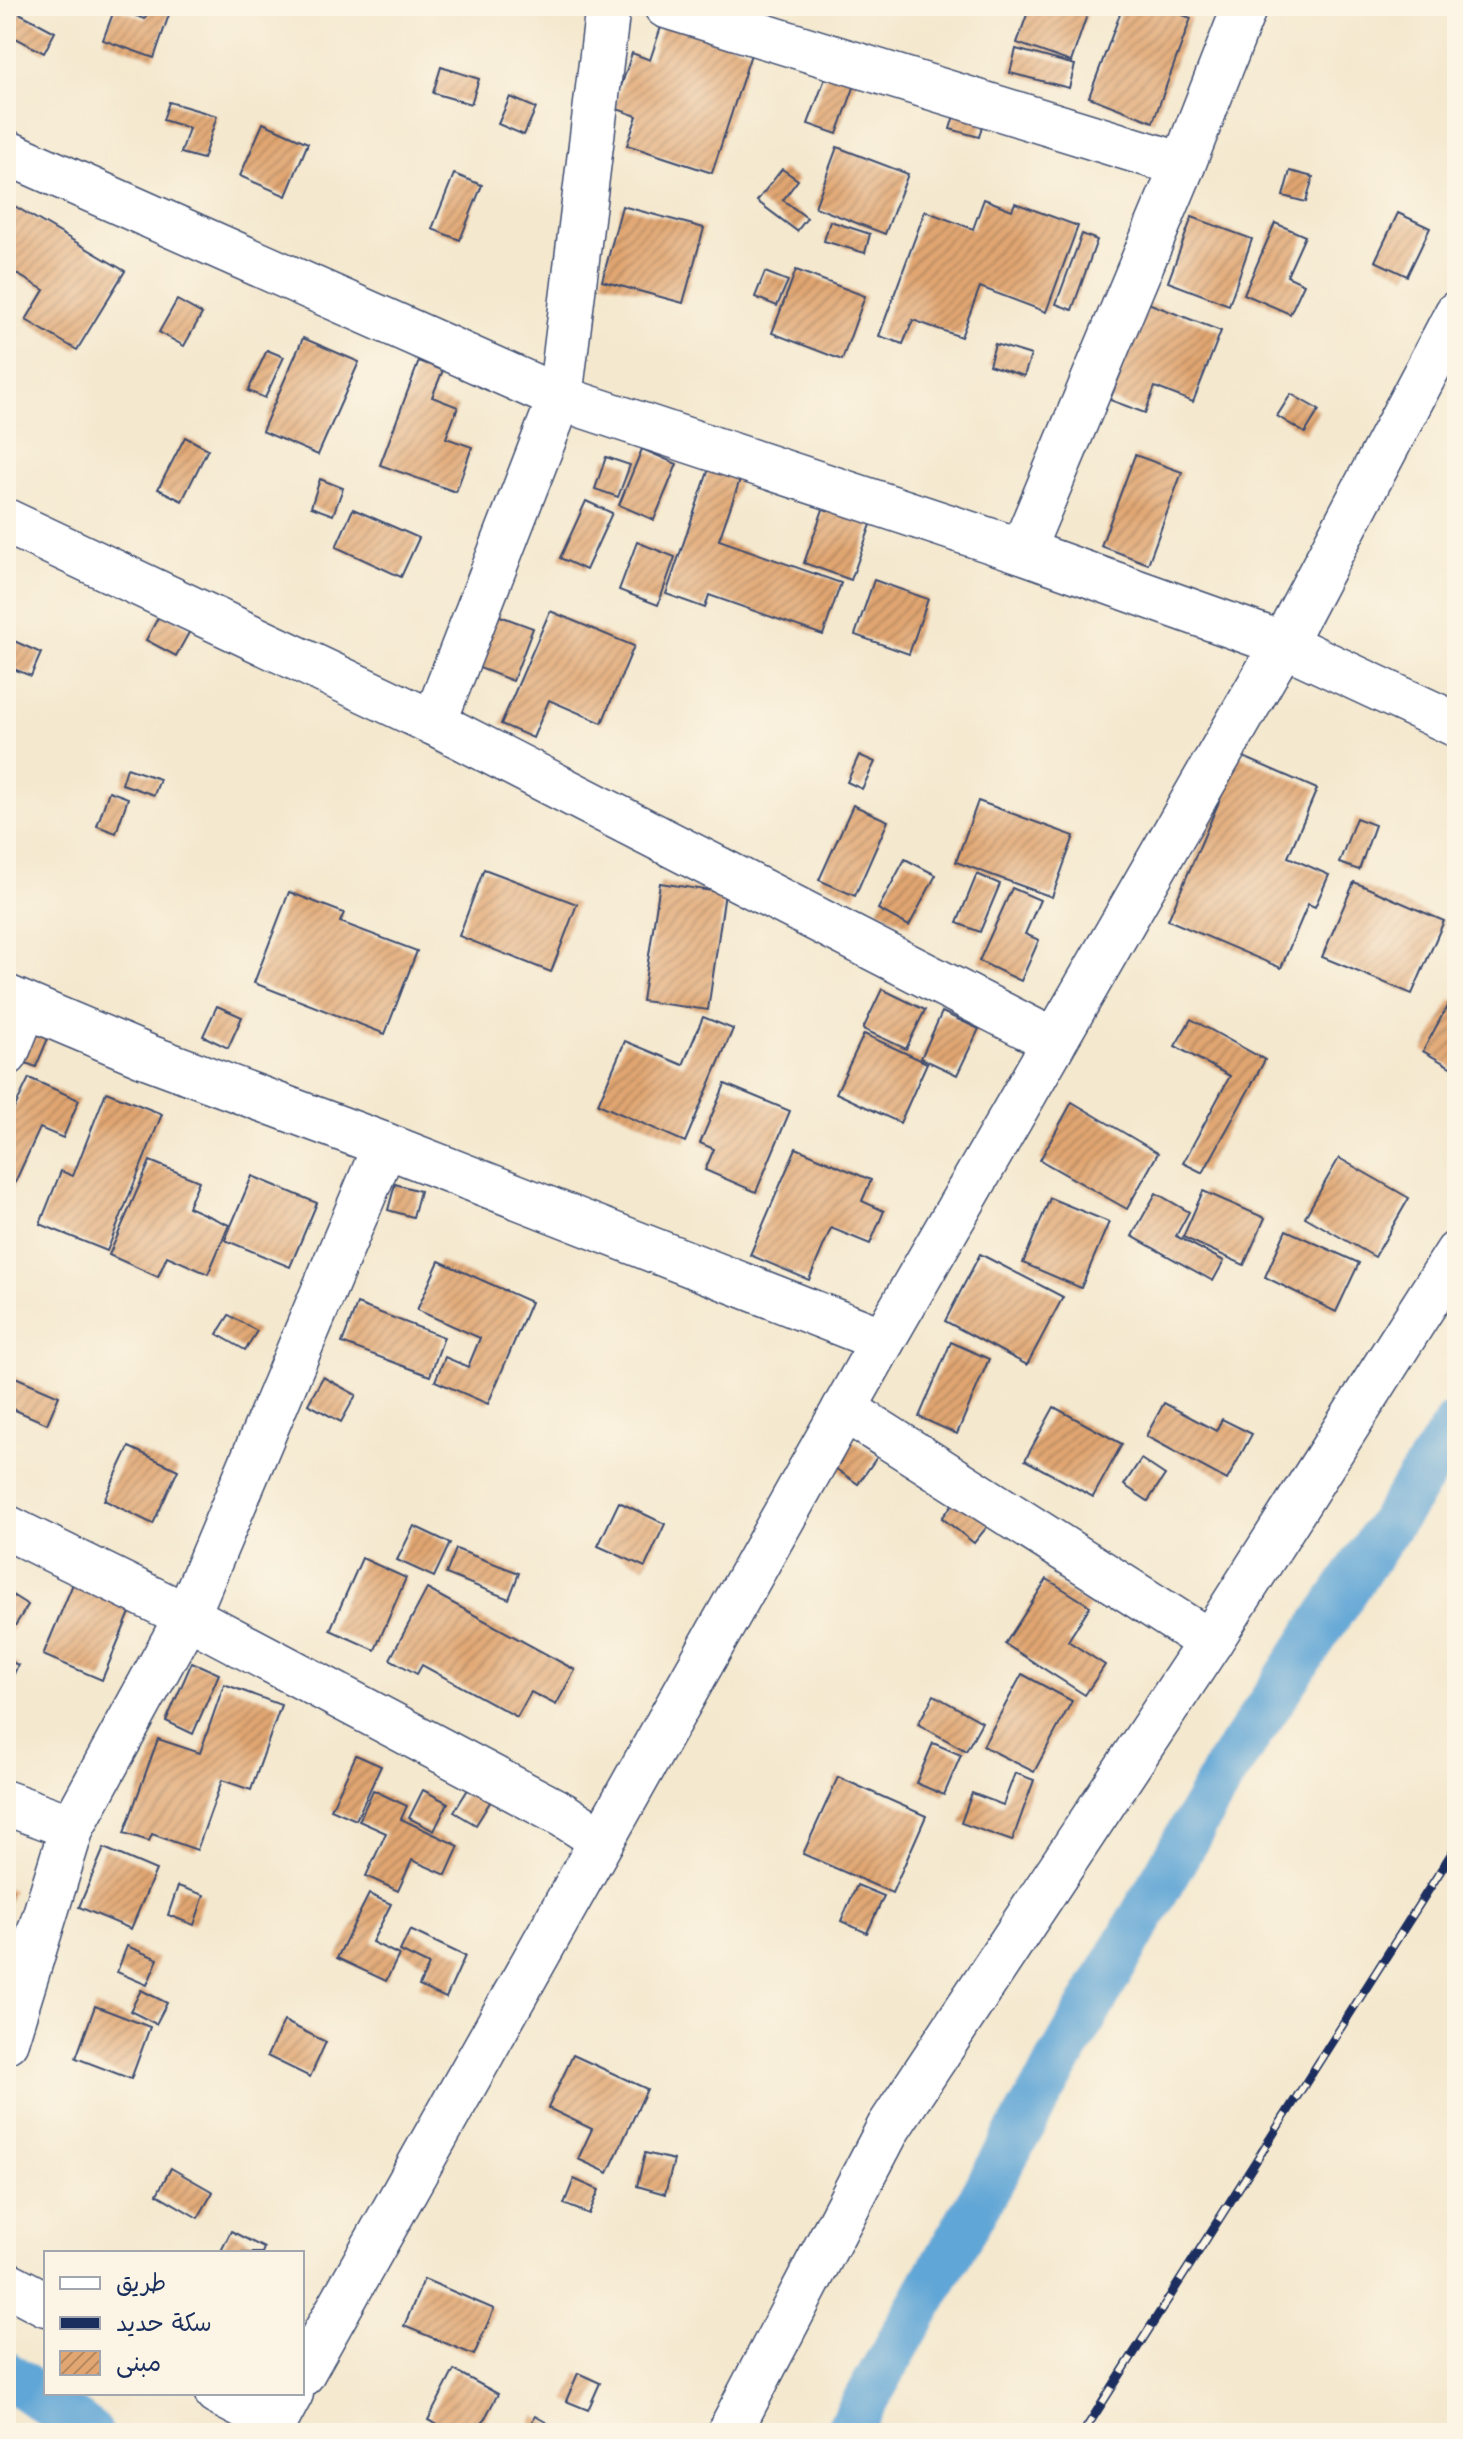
<svg xmlns="http://www.w3.org/2000/svg" width="1463" height="2439" viewBox="0 0 1463 2439" font-family="'Comic Neue','Playpen Sans Arabic',sans-serif">
	<style>
		.lines { fill: none; stroke-linecap: round; stroke-linejoin: round }
		.canal { stroke: #61a6d6; stroke-width: 46 }
		.building { fill: url(#building-hatch) }
		.street-casing { stroke: #3c4b6f; stroke-width: 47 }
		.street { stroke: #fff; stroke-width: 44 }
		.rail-casing { stroke: #1b2f5e; stroke-width: 9 }
		.rail { stroke: #fcf5e5; stroke-width: 6; stroke-dasharray: 18; stroke-linecap: butt }
	</style>
	<defs>
		<pattern id="building-hatch" width="6" height="6" patternUnits="userSpaceOnUse" patternTransform="scale(2)"><rect width="6" height="6" fill="#e1a671"/><path d="M-1 1l2-2M0 6l6-6M5 7l2-2" fill="none" stroke="#b68860"/></pattern>
	</defs>
	<rect width="100%" height="100%" fill="#fcf5e5"/>
	<filter id="ink" filterUnits="userSpaceOnUse"><feTurbulence type="fractalNoise" baseFrequency=".0125" numOctaves="2"/><feDisplacementMap in="SourceGraphic" scale="16" xChannelSelector="R" yChannelSelector="G"/><feConvolveMatrix kernelMatrix="1 2 1 2 8 2 1 2 1" color-interpolation-filters="sRGB"/></filter>
	<filter id="wash" filterUnits="userSpaceOnUse"><feTurbulence type="fractalNoise" baseFrequency=".006" numOctaves="4" result="noise"/><feDisplacementMap in="SourceGraphic" scale="32" xChannelSelector="R" yChannelSelector="G"/><feGaussianBlur stdDeviation="1.8" result="paint"/><feColorMatrix in="noise" values="0 0 0 0 0 0 0 0 0 0 0 0 0 0 0 0 0 1.4 0 .05"/><feComposite in="paint" operator="in"/></filter>
	<g filter="url(#wash)">
		<rect width="100%" height="100%" fill="#f4e8ce"/>
		<g class="lines">
			<g class="canal">
				<path d="M6,2374l84,59"/>
				<path d="M847,2433l378,-662 232,-348"/>
			</g>
		</g>
		<g id="blocks">
			<g class="building">
				<path d="M6,6l49,26 -11,21 -38,-20z"/>
				<path d="M150,6h22l-18,52 -51,-18 12,-32 30,11z"/>
				<path d="M1030,6h51l8,3 -18,53 -54,-19z"/>
				<path d="M1123,6h36l32,12 -38,104 -64,-25z"/>
				<path d="M663,21l89,30 -40,122 -85,-28 10,-29 -23,-8 18,-55 18,7z"/>
				<path d="M1016,49l59,16 -6,23 -59,-15z"/>
				<path d="M832,60l28,11 -23,63 -29,-10z"/>
				<path d="M441,67l38,12 -8,25 -38,-11z"/>
				<path d="M510,97l26,11 -12,27 -26,-11z"/>
				<path d="M169,102l48,14 -14,43 -22,-6 8,-25 -26,-8z"/>
				<path d="M958,102l28,9 -7,26 -29,-8z"/>
				<path d="M263,123l45,20 -22,53 -46,-20z"/>
				<path d="M837,147l71,27 -23,60 -70,-27z"/>
				<path d="M782,169l16,11 -15,20 24,18 -10,13 -40,-30z"/>
				<path d="M1290,171l23,6 -7,25 -23,-6z"/>
				<path d="M454,174l28,11 -22,55 -28,-11z"/>
				<path d="M984,199l28,11 3,-7 63,23 -32,86 -66,-25 -19,50 -48,-17 -10,24 -24,-8 46,-125 48,18z"/>
				<path d="M6,201l119,70 -48,79 -51,-30 18,-30 -36,-21 -2,4z"/>
				<path d="M622,206l82,22 -21,75 -81,-22z"/>
				<path d="M1398,213l32,15 -23,48 -32,-15z"/>
				<path d="M1192,217l60,22 -23,66 -61,-23z"/>
				<path d="M830,221l40,13 -5,19 -41,-12z"/>
				<path d="M1275,223l30,13 -18,40 17,8 -14,30 -46,-20z"/>
				<path d="M1082,234l15,6 -25,70 -16,-6z"/>
				<path d="M796,270l69,26 -23,64 -70,-27z"/>
				<path d="M765,272l23,9 -11,25 -22,-9z"/>
				<path d="M177,300l25,14 -18,32 -25,-14z"/>
				<path d="M1148,303l73,28 -28,71 -38,-15 -10,26 -35,-13z"/>
				<path d="M303,338l56,24 -41,93 -56,-24z"/>
				<path d="M995,344l36,11 -7,21 -35,-11z"/>
				<path d="M267,350l17,7 -19,41 -17,-7z"/>
				<path d="M419,361l24,9 -11,27 26,10 -12,31 26,9 -16,45 -76,-27z"/>
				<path d="M1291,394l28,16 -14,23 -28,-17z"/>
				<path d="M185,437l23,12 -26,52 -24,-12z"/>
				<path d="M642,449l35,15 -23,56 -35,-15z"/>
				<path d="M1135,455l47,17 -34,92 -47,-18z"/>
				<path d="M606,457l24,8 -12,32 -23,-8z"/>
				<path d="M712,460l31,11 -24,69 122,43 -18,52 -114,-40 -4,13 -39,-14z"/>
				<path d="M320,479l23,9 -10,27 -22,-8z"/>
				<path d="M586,501l26,12 -26,57 -26,-12z"/>
				<path d="M826,501l47,18 -22,61 -47,-17z"/>
				<path d="M353,509l66,29 -18,39 -65,-30z"/>
				<path d="M637,542l38,15 -17,48 -39,-15z"/>
				<path d="M874,580l54,19 -19,55 -54,-19z"/>
				<path d="M550,611l84,35 -32,77 -53,-23 -16,38 -32,-14z"/>
				<path d="M161,612l30,17 -15,27 -30,-16z"/>
				<path d="M489,612l44,16 -20,53 -44,-17z"/>
				<path d="M14,641l27,12 -10,23 -25,-10v-7z"/>
				<path d="M859,755l16,7 -13,27 -15,-7z"/>
				<path d="M1239,755l78,34 -29,68 41,18 -14,32 -7,-3 -27,64 -113,-48z"/>
				<path d="M127,768l33,11 -6,16 -32,-11z"/>
				<path d="M109,791l19,7 -12,35 -19,-7z"/>
				<path d="M978,801l96,35 -22,61 -96,-35z"/>
				<path d="M853,805l35,16 -33,75 -36,-16z"/>
				<path d="M1356,818l19,7 -16,45 -20,-7z"/>
				<path d="M905,859l31,16 -27,51 -31,-17z"/>
				<path d="M484,869l93,35 -26,68 -92,-36z"/>
				<path d="M977,874l23,10 -20,48 -23,-9z"/>
				<path d="M1354,882l90,39 -32,73 -90,-37z"/>
				<path d="M660,883l65,10 -17,117 -66,-9z"/>
				<path d="M1012,888l28,12 -15,34 14,6 -18,41 -42,-20z"/>
				<path d="M289,892l55,21 -4,9 77,29 -32,83 -131,-51z"/>
				<path d="M882,989l43,21 -19,39 -43,-20z"/>
				<path d="M1451,999l6,4v60l-3,6 -31,-18z"/>
				<path d="M217,1006l25,11 -14,31 -25,-12z"/>
				<path d="M942,1012l37,17 -22,46 -36,-17z"/>
				<path d="M703,1017l30,12 -48,113 -87,-38 27,-63 58,24z"/>
				<path d="M1191,1019l74,41 -62,113 -20,-10 47,-87 -55,-30z"/>
				<path d="M23,1020l28,11 -15,36 -28,-11z"/>
				<path d="M864,1034l63,29 -27,60 -64,-30z"/>
				<path d="M29,1078l50,22 -16,38 -23,-10 -34,74v-77z"/>
				<path d="M725,1084l65,27 -34,81 -51,-22 9,-21 -14,-6z"/>
				<path d="M106,1092l56,22 -55,137 -67,-27 21,-53 12,5z"/>
				<path d="M1072,1102l86,51 -31,56 -87,-49z"/>
				<path d="M796,1148l75,32 -9,21 22,10 -14,33 -39,-16 -22,52 -59,-25z"/>
				<path d="M1339,1158l70,40 -34,59 -70,-40z"/>
				<path d="M150,1161l49,20 -11,26 41,18 -21,49 -41,-18 -9,21 -49,-22z"/>
				<path d="M252,1176l65,27 -27,64 -65,-27z"/>
				<path d="M395,1184l25,7 -7,26 -25,-7z"/>
				<path d="M1203,1191l62,27 -21,47 -61,-28z"/>
				<path d="M1156,1193l33,19 -13,24 48,25 -11,20 -81,-45z"/>
				<path d="M1050,1198l59,24 -28,66 -58,-25z"/>
				<path d="M1286,1230l73,33 -23,49 -71,-35z"/>
				<path d="M980,1254l83,43 -36,68 -82,-44z"/>
				<path d="M439,1261l92,41 -43,102 -53,-23 10,-24 23,10 12,-29 -63,-28z"/>
				<path d="M357,1304l87,33 -14,39 -88,-33z"/>
				<path d="M229,1315l28,16 -12,19 -28,-16z"/>
				<path d="M951,1342l38,17 -32,75 -38,-17z"/>
				<path d="M6,1373l53,23 -12,28 -41,-18z"/>
				<path d="M323,1377l33,18 -15,27 -33,-18z"/>
				<path d="M1164,1403l52,28 6,-12 30,15 -25,46 -81,-44z"/>
				<path d="M1054,1407l68,37 -29,53 -68,-37z"/>
				<path d="M838,1431l39,26 -19,27 -39,-27z"/>
				<path d="M129,1447l49,23 -25,54 -49,-24z"/>
				<path d="M1141,1459l24,16 -17,26 -24,-16z"/>
				<path d="M962,1492l33,25 -21,26 -32,-25z"/>
				<path d="M619,1502l46,22 -20,43 -47,-21z"/>
				<path d="M414,1526l36,17 -16,34 -37,-17z"/>
				<path d="M456,1549l63,24 -10,26 -63,-25z"/>
				<path d="M362,1558l44,20 -31,72 -45,-20z"/>
				<path d="M75,1579l59,24 -32,77 -59,-25z"/>
				<path d="M1047,1579l43,27 -22,35 37,24 -20,30 -80,-51z"/>
				<path d="M427,1589l148,81 -19,35 -25,-13 -14,25 -95,-52 -5,9 -27,-15z"/>
				<path d="M6,1591l22,14 -22,35z"/>
				<path d="M6,1659l12,6 -12,26z"/>
				<path d="M192,1662l27,12 -26,60 -27,-13z"/>
				<path d="M1022,1674l50,27 -38,71 -51,-26z"/>
				<path d="M224,1684l57,21 -30,85 -29,-10 -25,70 -45,-16 -3,7 -25,-8 34,-94 42,14z"/>
				<path d="M934,1695l48,27 -16,29 -48,-27z"/>
				<path d="M933,1743l28,12 -17,40 -28,-12z"/>
				<path d="M356,1755l25,11 -25,54 -25,-11z"/>
				<path d="M1015,1773l19,7 -22,61 -51,-18 11,-30 31,12z"/>
				<path d="M838,1777l88,39 -34,77 -89,-39z"/>
				<path d="M470,1786l22,13 -16,26 -22,-13z"/>
				<path d="M373,1790l34,16 -6,13 58,27 -13,29 -34,-15 -14,31 -32,-15 20,-43 -27,-12z"/>
				<path d="M423,1790l25,13 -14,28 -25,-13z"/>
				<path d="M104,1848l52,22 -25,59 -52,-22z"/>
				<path d="M857,1885l27,11 -17,37 -26,-12z"/>
				<path d="M178,1886l26,9 -10,30 -26,-10z"/>
				<path d="M6,1888l7,2 -7,18z"/>
				<path d="M369,1894l22,10 -19,38 27,13 -13,26 -49,-23z"/>
				<path d="M410,1930l55,26 -19,42 -27,-12 10,-21 -29,-14z"/>
				<path d="M127,1946l31,13 -11,26 -30,-13z"/>
				<path d="M141,1990l26,13 -11,21 -26,-13z"/>
				<path d="M95,2006l55,21 -19,52 -55,-21z"/>
				<path d="M284,2021l42,21 -16,35 -43,-21z"/>
				<path d="M573,2055l74,34 -39,84 -30,-14 14,-30 -44,-21z"/>
				<path d="M645,2153l29,7 -9,34 -28,-8z"/>
				<path d="M171,2168l42,24 -15,26 -41,-24z"/>
				<path d="M574,2179l25,11 -10,24 -25,-10z"/>
				<path d="M231,2231l33,17 -2,5h-42z"/>
				<path d="M424,2279l70,30 -20,46 -70,-29z"/>
				<path d="M454,2370l44,24 -21,39h-25l-24,-13z"/>
				<path d="M578,2373l22,10 -12,27 -22,-9z"/>
				<path d="M535,2416l16,9 -5,8h-21z"/>
			</g>
		</g>
	</g>
	<g filter="url(#ink)">
		<use href="#blocks" fill-opacity="0" stroke="#3c4b6f" stroke-width="2"/>
		<g class="lines">
			<g class="street-casing">
				<g id="street">
					<path d="M666,6l517,159"/>
					<path d="M6,152l554,246 462,153 261,93 174,81"/>
					<path d="M6,521l428,202 620,318"/>
					<path d="M1022,551l161,-386 62,-159"/>
					<path d="M434,723l126,-325 48,-392"/>
					<path d="M6,997l140,59 239,89 498,195"/>
					<path d="M6,1054l19,-47"/>
					<path d="M844,1409l366,233"/>
					<path d="M6,1527l181,89 376,199 39,25"/>
					<path d="M6,1803l66,24"/>
					<path d="M6,2041l66,-214 115,-211 198,-471"/>
					<path d="M6,2283l40,21"/>
					<path d="M302,2374l581,-1034 400,-696 174,-331"/>
					<path d="M217,2393l58,30 16,-30"/>
					<path d="M729,2433l160,-306 321,-485 247,-389"/>
				</g>
			</g>
			<use href="#street" class="street"/>
			<g class="rail-casing">
				<path id="rail" d="M1083,2433l374,-588"/>
			</g>
			<use href="#rail" class="rail"/>
		</g>
	</g>
	<rect width="1463" height="2439" fill="none" stroke="#fcf5e5" stroke-width="32"/>
	<rect x="44" y="2251" width="260" height="144" fill="#fcf5e5" stroke="#a2a6af" stroke-width="2"/>
	<rect x="60" y="2277" width="40" height="12" fill="#ffffff" stroke="#a2a6af" stroke-width="2"/>
	<text x="116" y="2291" font-size="24" fill="#1b2f5e">طريق</text>
	<rect x="60" y="2317" width="40" height="12" fill="#1b2f5e" stroke="#a2a6af" stroke-width="2"/>
	<text x="116" y="2331" font-size="24" fill="#1b2f5e">سكة حديد</text>
	<rect x="60" y="2351" width="40" height="24" fill="url(#building-hatch)" stroke="#a2a6af" stroke-width="2"/>
	<text x="116" y="2371" font-size="24" fill="#1b2f5e">مبنى</text>
</svg>
